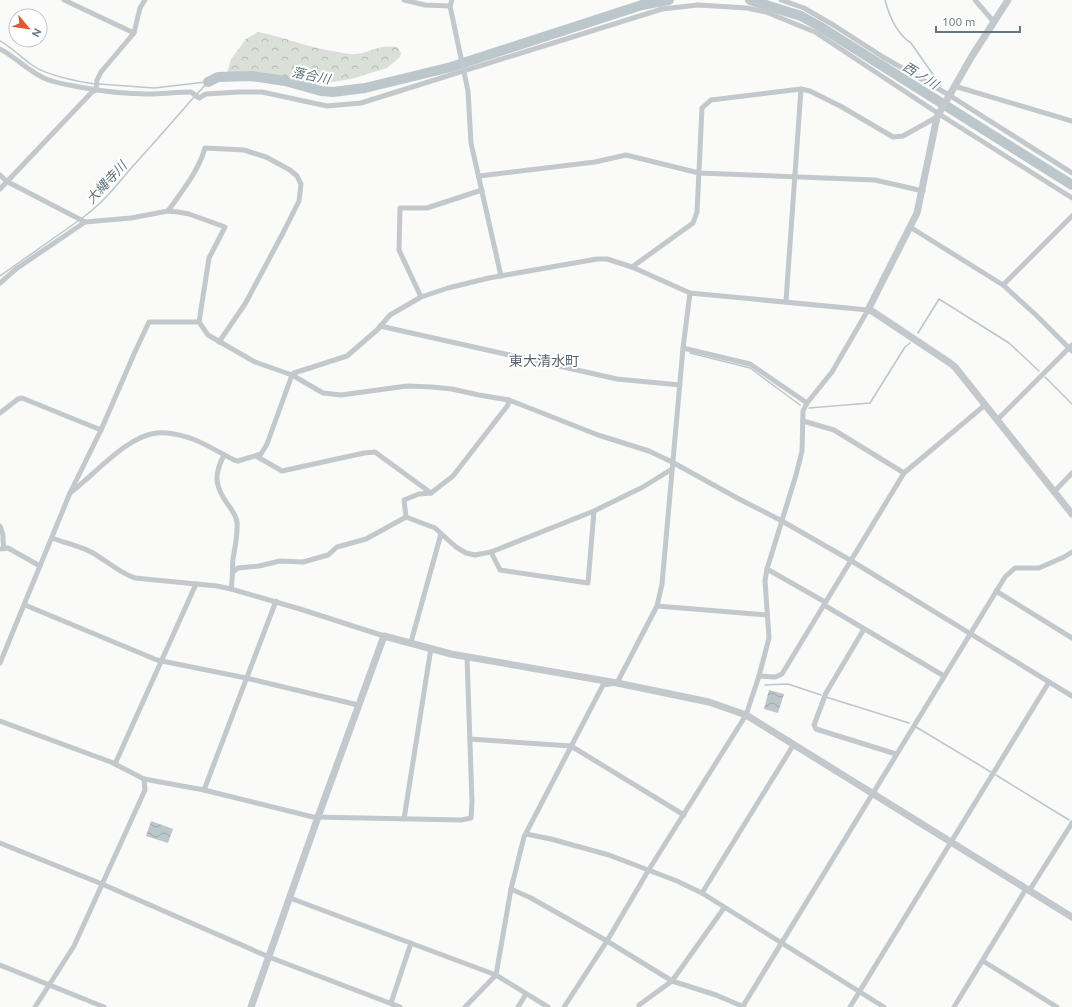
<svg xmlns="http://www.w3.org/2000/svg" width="1072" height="1007" viewBox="0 0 1072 1007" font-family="Ubuntu,'Noto Sans JP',sans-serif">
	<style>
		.forest { fill: url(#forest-crowns) }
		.water { fill: url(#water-waves) }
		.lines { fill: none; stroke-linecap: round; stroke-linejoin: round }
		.stream { stroke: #bbc7cb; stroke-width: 1.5 }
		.river { stroke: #bbc7cb; stroke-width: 10 }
		.minor { stroke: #c3c8cc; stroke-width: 5 }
		.tertiary { stroke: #c3c8cc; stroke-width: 7 }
		.labels { text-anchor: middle; stroke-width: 4; stroke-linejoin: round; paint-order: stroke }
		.water-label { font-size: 13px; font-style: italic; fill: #60757c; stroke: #fff }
		.quarter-label { font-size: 14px; fill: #57646e; stroke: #fff }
	</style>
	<defs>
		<pattern id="forest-crowns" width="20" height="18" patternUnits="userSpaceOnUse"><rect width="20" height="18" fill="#dadfd7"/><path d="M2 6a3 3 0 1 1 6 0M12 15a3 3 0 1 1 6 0" fill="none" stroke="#b4b9b4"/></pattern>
		<pattern id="water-waves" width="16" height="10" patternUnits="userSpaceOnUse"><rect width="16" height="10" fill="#bbc7cb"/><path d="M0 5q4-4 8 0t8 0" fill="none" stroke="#9ca6aa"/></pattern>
	</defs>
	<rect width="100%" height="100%" fill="#fafaf8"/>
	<path class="forest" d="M258,32c27,5 53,17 81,20 5,1 11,3 16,2 16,-1 22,-10 42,-7l4,6 -1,4 -13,11 -36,11 -44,7 -32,-2 -34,-4 -14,-7 4,-14 15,-20z"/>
	<g class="water">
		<path d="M769,690l15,4 -6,19 -14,-4z"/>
		<path d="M151,821l22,8 -5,14 -22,-7z"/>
	</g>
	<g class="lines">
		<g class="stream">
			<path d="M885,0c4,15 12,34 26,43l30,43"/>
			<path d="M0,41c12,7 21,16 32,24 13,10 47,17 63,19"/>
			<path d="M99,84l55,4 52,-6"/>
			<path d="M197,94l11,-12"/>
			<path d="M82,218c20,-14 35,-33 51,-52 21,-23 41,-46 61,-69"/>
			<path d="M0,276l78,-55"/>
			<path d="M918,333l21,-34 70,44 30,28"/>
			<path d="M690,353l60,15 50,37"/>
			<path d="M1045,377l27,27"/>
			<path d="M809,408l61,-5 35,-56 5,-4"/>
			<path d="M765,685l23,-1 33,11"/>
			<path d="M826,697l83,26"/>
			<path d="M916,727l75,45"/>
			<path d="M996,775l73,45"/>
		</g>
		<g class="river">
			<path d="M750,0l51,16 18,10 253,159"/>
			<path d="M208,82l10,-5 34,-1 33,5 36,10 12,1 32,-4 86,-21 191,-62 27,-5"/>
		</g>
		<g class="minor">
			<path d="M64,0l70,33"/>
			<path d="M404,0l21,5 25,1"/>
			<path d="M452,0l-2,6 18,85 3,52 30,133"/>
			<path d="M781,0l23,8 31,18 48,31 66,38 123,78"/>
			<path d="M975,0l19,22"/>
			<path d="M0,49c17,9 29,23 46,30 10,4 22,6 33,8 22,4 46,7 69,7 14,0 29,-2 43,-2l8,6 7,-4 33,-2h23l65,14 34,-3 301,-94 36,-4 49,3 19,4 49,20 124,82 133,84"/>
			<path d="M954,86l118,35"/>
			<path d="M0,175l6,6 79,41"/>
			<path d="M479,176l116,-14 31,-7 73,18 176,7 48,11"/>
			<path d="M0,189l92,-97 4,-2 1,-10 4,-8 33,-39 6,-25 5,-8"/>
			<path d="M168,211c14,-20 30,-39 37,-63l39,2 22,7 24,13 7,6 4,8 -2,17 -16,32 -38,71 -26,38"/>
			<path d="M910,227l93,58 33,30 36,36"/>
			<path d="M632,267l61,-44 4,-11 5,-104 9,-8 90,-11 9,2 32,16 51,30 10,-1 34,-19"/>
			<path d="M0,283l16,-14 69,-47 46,-4 37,-7 10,1 11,2 36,13 -16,31 -10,64 9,13 47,27 37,13 31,18 18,2 66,-9 25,1 20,2 27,6 30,5 89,35 51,16 23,11 67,37 43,22 68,39 222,136"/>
			<path d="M1003,285l69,-69"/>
			<path d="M421,297l-22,-47 1,-42h27l55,-18"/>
			<path d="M786,301l15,-212"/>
			<path d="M380,326l237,53 63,6"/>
			<path d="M683,348l67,16 57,39"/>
			<path d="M0,413l18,-14 4,-1 79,32"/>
			<path d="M997,420l75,-75"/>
			<path d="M803,421l31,9 70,43"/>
			<path d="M224,455c-11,21 -9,32 5,51 3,4 7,10 8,16 1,12 -2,25 -4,37 -1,10 0,20 -2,30"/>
			<path d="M256,456l26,15 82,-18 11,-1 56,41"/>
			<path d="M1054,492l18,-19"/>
			<path d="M70,493c23,-17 58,-58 87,-60 11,-1 23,2 33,5 15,5 30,15 44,22l4,1 23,-7 6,-10 25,-69 2,-2 53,-17 30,-26 13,-15 31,-18 27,-9 41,-10 108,-19h10l25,8 58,26 178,17 -36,62 -25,31 -4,8 -1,40 -6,24 -29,94 -2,12 4,57 -10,38 -13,39 -98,156 -41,70 -43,66"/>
			<path d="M406,517l-2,-17 15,-6 12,-1 22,-17 55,-71 1,-5"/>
			<path d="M0,526l3,9v6l1,7"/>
			<path d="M52,538c13,5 27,8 39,14 15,8 28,21 44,26l82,8 14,3 69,20 84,27"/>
			<path d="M0,549l8,-1 32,18"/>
			<path d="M491,552l9,18 88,13 6,-72"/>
			<path d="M767,569l58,33"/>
			<path d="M234,571l4,-3 21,-2 21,-5 23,1 25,-7 9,-8 29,-8 40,-22 29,11 21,19 10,6 9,2 16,-3 103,-41 49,-24 29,-18"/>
			<path d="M996,591l76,47"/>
			<path d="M25,605l132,55 89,18 112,27"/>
			<path d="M824,605l120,71"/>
			<path d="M657,606l110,9"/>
			<path d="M864,629l-38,64 -12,32 2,4 80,25"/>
			<path d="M411,642l30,-108"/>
			<path d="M0,663l70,-170 31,-63 33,-76 15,-32h50"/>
			<path d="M759,676l16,1 7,-3 122,-201 81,-68"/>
			<path d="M0,721l111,41 33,17 60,11 109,27 148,3 10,-2 1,-16 -5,-145"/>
			<path d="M470,739l101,7 113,69"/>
			<path d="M115,764l81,-180"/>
			<path d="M204,790l72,-189"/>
			<path d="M404,819l27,-171"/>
			<path d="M526,834l25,5 58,16 68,26 25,12 182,114"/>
			<path d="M0,843l102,41 167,73 131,50"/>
			<path d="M511,889l20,9 76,43 65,40 44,14 28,12"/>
			<path d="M1029,891l43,-68"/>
			<path d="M702,893l92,-149"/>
			<path d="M290,898l206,77 52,32"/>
			<path d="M983,961l74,46"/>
			<path d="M0,965l104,42"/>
			<path d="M391,1003l20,-60"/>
			<path d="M743,1006l262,-429 10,-9h24l25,-11 8,-5"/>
			<path d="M35,1007l39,-61 71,-156 -1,-11"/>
			<path d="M465,1007l31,-32 15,-86 13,-52 79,-152 14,-2 40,-77 5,-22 21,-236 7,-55"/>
			<path d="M518,1007l8,-13"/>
			<path d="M639,1007v-2l33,-24 52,-73"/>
			<path d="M850,1007l199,-325"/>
			<path d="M954,1007l72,-118"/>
		</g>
		<g class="tertiary">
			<path d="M1008,0l-36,56 -35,61 -20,96 -49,97 4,1 78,52 5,4 117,147"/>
			<path d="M251,1007l67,-190 66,-181 67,18 166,29 92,19 37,13 326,202"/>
		</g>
	</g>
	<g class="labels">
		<g class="water-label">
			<text transform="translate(311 75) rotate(11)" y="5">落合川</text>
			<text transform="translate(921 75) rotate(32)" y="5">西ノ川</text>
			<text transform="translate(106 182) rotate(-47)" y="5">大縄寺川</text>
		</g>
		<g class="quarter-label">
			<text x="544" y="366">東大清水町</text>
		</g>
	</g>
	<g transform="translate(28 28) rotate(119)"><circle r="19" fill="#ffffff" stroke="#c1c8cd"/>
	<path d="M0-3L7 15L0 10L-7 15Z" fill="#e4572e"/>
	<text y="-6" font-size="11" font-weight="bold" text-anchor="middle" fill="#657683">N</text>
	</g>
	<path d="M936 26v6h84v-6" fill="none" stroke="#657683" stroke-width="2"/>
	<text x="942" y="26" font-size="12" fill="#657683" stroke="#ffffff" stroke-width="3" paint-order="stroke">100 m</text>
</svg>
